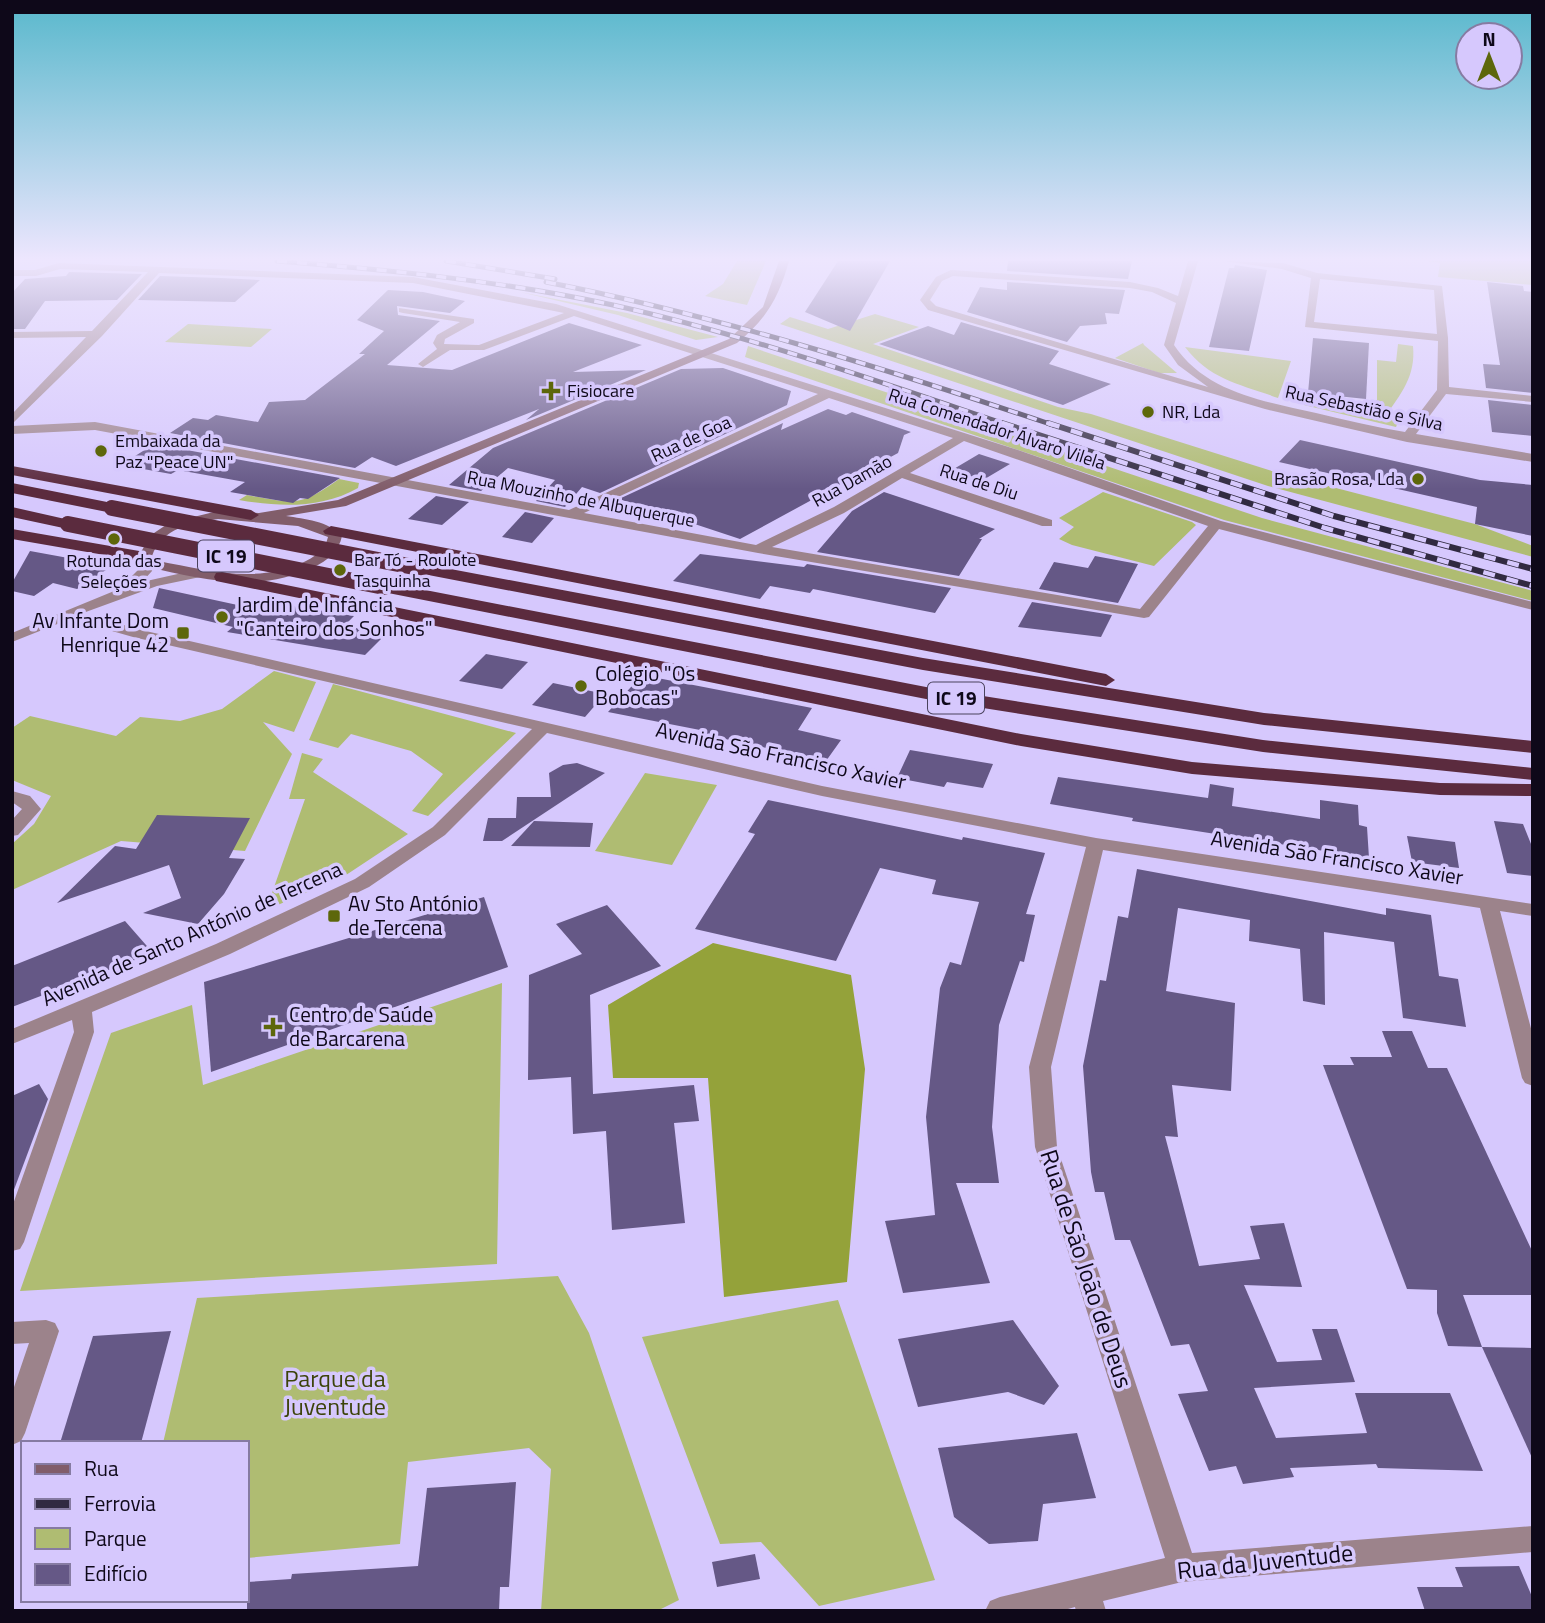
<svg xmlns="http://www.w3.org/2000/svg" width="1545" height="1623" viewBox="0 0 1545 1623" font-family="'Titillium Web',sans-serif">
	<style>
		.green { fill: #afbc72 }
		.forest { fill: #94a23a }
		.building { fill: #655886 }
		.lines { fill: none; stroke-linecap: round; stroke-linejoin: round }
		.street { fill: #9c838b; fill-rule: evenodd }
		.secondary { fill: #815d6a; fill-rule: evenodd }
		.highway { fill: #5b2b3e; fill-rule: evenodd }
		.rail-far1-casing { stroke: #312a41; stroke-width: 5 }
		.rail-casing { stroke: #312a41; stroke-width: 6 }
		.rail-far1 { stroke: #d6c8fd; stroke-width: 3.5; stroke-dasharray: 10; stroke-linecap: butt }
		.rail { stroke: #d6c8fd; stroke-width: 4.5; stroke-dasharray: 12; stroke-linecap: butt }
		.highway-bridge { stroke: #5b2b3e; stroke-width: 16 }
		.poi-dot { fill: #5d670b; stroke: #d6c8fd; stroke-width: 2.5 }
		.labels { text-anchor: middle; stroke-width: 7; stroke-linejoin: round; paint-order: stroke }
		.far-poi-label { font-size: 18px; fill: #0e0819; stroke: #d6c8fd; text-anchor: start }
		.far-street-label { font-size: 18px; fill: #0e0819; stroke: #d6c8fd }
		.shield { fill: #d6c8fd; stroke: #4a425d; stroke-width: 2 }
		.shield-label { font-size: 19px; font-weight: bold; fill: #0e0819 }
		.poi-label { font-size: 21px; fill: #0e0819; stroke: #d6c8fd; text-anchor: start }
		.street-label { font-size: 21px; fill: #0e0819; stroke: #d6c8fd }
		.near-street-label { font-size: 24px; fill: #0e0819; stroke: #d6c8fd }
		.near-park-label { font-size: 24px; fill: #3c430a; stroke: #d6c8fd }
	</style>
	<rect width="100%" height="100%" fill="#d6c8fd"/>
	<g class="green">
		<path d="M737,261h29l-19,44 -42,-9 18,-12z"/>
		<path d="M1426,261h107v24l-95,-8 2,-14z"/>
		<path d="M520,292l107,21 91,24 -22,3 -78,-25z"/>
		<path d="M875,314l44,13 -46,17 185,63 33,7 187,59 197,51 58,22v11l-265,-71 -488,-162 10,-7 38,12z"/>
		<path d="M188,324l84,5 -21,18 -86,-5z"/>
		<path d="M1143,343l1,2 33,28h-18l-44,-15z"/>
		<path d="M1398,344l15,2c3,30 -12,48 -29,72l14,4 -2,5 -92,-22 6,-8 64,6 3,-3v-40l19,2z"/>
		<path d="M748,346l514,172 271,73v10l-309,-81 -479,-163z"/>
		<path d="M1185,347l106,14 -13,37c-38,-14 -68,-18 -93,-51z"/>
		<path d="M339,479l20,4 -1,5c-37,21 -79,19 -119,12l8,-5c47,9 53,12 92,-16z"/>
		<path d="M1103,492l89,30 4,3 -42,41 -82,-21 -13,-6 15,-12 -15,-9z"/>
		<path d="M274,671l42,11 -22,50 -31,-10 29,32 -47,97 -124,-10 -109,49v-46l22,-20 17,-28 -39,-16v-52l18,-12 86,20 24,-19 40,4 42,-12z"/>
		<path d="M333,684l183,49 -88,83 -16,-5 31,-37 -32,-23 -60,-17 -13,14 -29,-8z"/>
		<path d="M302,753l21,6 -10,13 95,62 -65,43 -77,33 39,-111h-16z"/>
		<path d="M645,773l72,12 -45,80 -77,-14z"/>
		<path d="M502,983l-5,281 -477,27 91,-258 81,-28 11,80z"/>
		<path d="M558,1276l31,57 90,267 -22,11h-116l10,-142 -22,-21 -121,14 -8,82 -153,14v-115h-84l34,-145z"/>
		<path d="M838,1300l97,280 -116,26 -58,-64 -41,2 -78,-207z"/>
	</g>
	<path class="forest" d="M713,943l138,32 14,94 -18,213 -123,15 -16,-219h-95l-5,-73z"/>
	<g class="building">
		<path d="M838,261h52l-40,70 -45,-19z"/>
		<path d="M1008,261h124l-4,18 -121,-8z"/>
		<path d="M1235,265l32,5 -18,81 -40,-4 20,-79h5z"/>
		<path d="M69,272l73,2 -25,26 -72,1 -20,28h-13v-36l13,-14 41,-3z"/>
		<path d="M160,276l61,2 39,2 -25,22 -97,-2z"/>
		<path d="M1007,282l118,8 -6,24 -14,-1 2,11 -27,2 -13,16 -100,-30 13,-25 27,3z"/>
		<path d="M1487,282l36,4 1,5 9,1v101l-47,-5 -3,-24 17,1z"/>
		<path d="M388,290l35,2 42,9 -15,12 -53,-7 1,9 42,6 -53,44 65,5 117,-47 73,22 -69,27 73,-2 -120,50 13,-11 -143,57 -24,-9 -17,11 -185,-35 23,-15 15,2 8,-5 42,7 11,-20 36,-2 60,-46h-6l25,-23 -27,-11z"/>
		<path d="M961,322l98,29 -10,13 62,20 -48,21 -184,-61 49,-18 26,9z"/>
		<path d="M1313,338l56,5 -3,56 -58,-6z"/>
		<path d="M723,368l68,23 -4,14 -187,88 -18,-6 -17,20 -29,-6 19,-21 -47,-12 -27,23 -32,-6 44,-37 188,-79z"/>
		<path d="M1488,400l45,5v31l-41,-4z"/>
		<path d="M828,409l18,6 6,-3 59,20 -7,3 -6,18 -158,86 -121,-40 164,-76 -2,7z"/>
		<path d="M1300,440l180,40 53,5v51l-58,-12 2,-17 -198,-45z"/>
		<path d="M154,444l186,34 -32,21 -8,-1 -7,5 -63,-11 15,-10 -67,-12 -7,4 -50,-9z"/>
		<path d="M979,454l31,10 -27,16 -31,-10z"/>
		<path d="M884,492l111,37 -16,10h3l-23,37 -142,-24 35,-41z"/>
		<path d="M436,496l33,6 -27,23 -34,-6z"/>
		<path d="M525,512l29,6 -22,25 -30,-6z"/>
		<path d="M30,551l82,15 -35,23 -24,-6 -19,13 -22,-5v-8z"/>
		<path d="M700,554l104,13 3,-3 144,24 -16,25 -122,-24 -3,4 -40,-7 -10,13 -87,-18z"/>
		<path d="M1095,556l43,8 -20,39 -79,-14 15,-27 34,6z"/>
		<path d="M159,588l106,23 9,-8 80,13 -10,10 43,7 -22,22 -138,-23 6,-5 -80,-19z"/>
		<path d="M1032,602l80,13 -11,22 -83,-10z"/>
		<path d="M486,654l42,8 -26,27 -43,-8z"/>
		<path d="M642,675l170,33 -14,22 43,10 -15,21 -128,-28 2,-3 -92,-18z"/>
		<path d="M553,683l52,11 -20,23 -53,-12z"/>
		<path d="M910,750l83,14 -10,24 -36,-6 -3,5 -47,-9z"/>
		<path d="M577,763l28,10 -103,68h-19l5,-23h28l1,-21h34l-2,-24 14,-8z"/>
		<path d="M1058,777l150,21 2,-14 24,4 -2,18 88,13v-19l38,5 1,20 8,2 2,31 -237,-37 1,-3 -83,-14z"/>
		<path d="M768,800l194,40 1,-3 82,16 -19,61 9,1 -11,47 -4,-1 -21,64 -7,102 7,56h-43l34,100 -87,10 -18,-72 50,-6 -9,-98 14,-129 10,-26 11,3 18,-63 -47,-8 4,-14 -56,-12 -44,93 -141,-32 60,-95 -7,-2z"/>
		<path d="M157,815l93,3 -21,40 16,1 -21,35 -26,30 -55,-11 38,-15 -12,-33 -112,38 58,-57 21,3z"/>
		<path d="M534,821l59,2 -3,24 -79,-1z"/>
		<path d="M1494,821l29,3 10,25v27l-26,-3z"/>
		<path d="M1407,836l48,6 4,26 -47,-6z"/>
		<path d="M1137,869l249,46v-7l45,7 8,61 19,3 8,48 -63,-9 -9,-76 -70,-10 1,73 -22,-4 -3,-52 -51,-8 1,-21 -72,-12 -12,83 69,12 -4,88 -59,-6 6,52 -13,-1 34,130 61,-7 -10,-33 34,-3 18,64 -58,-2 33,77 45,-2 -10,-31h25l18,53 -101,6 22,50 91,-5 -12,-40h95l33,78 -105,-3 -2,-4 -86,4 4,9 -51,7 -7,-18 -27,5 -31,-77 30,-3 -19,-47 -18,2 -41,-106h-15l-11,-48h-9l-4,-20 -8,-106 17,-86 6,1 12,-65 10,2z"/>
		<path d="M484,897l24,70 -297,105 -7,-90z"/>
		<path d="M607,905l54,61 -71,29 3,99 101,-9 5,36 -25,2 11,100 -73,7 -6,-99 -33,3 -2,-57 -43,3 1,-105 53,-21 -26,-30z"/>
		<path d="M125,921l28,32 -141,54v-41z"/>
		<path d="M1382,1031h30l16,37h19l86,185v42h-70l19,52 -34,-1 -11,-33v-23l-30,-1 -84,-224h31l-4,-8h42z"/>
		<path d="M39,1084l9,15 -36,96v-99z"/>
		<path d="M1013,1320l46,66 -15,19 -36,-13 -90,15 -20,-68z"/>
		<path d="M171,1331l-30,112h-81l33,-107z"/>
		<path d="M1482,1347l51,1v112z"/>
		<path d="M1077,1433l19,65 -53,6 -5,37 -49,3 -35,-27 -16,-69z"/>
		<path d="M516,1482l-7,105h-9l-1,24h-252v-29l44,-3 1,-5 126,-8 9,-78z"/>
		<path d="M755,1554l5,25 -43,8 -5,-25z"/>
		<path d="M1519,1566l14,33v12h-108l-8,-24h46l-8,-20z"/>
	</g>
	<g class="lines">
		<g class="street">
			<path d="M1188,261h10l-24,84c32,48 90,56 142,68 29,7 59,14 89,19l32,-42 1,-49 -133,-14 6,-49 -29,-9 -59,-8 60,2 34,10 125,13 6,52 1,49 84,9v6l-87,-8 -30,40 117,20v8l-126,-20 -142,-33 -337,-99 -8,-10 16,-23 15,-7 179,12 28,6 20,8zM953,276l177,12 22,4 24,11 -12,42 14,20 30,22 -272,-81 -6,-6 12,-19zM1320,279l114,11 3,44 -123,-12z"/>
			<path d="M59,263l354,14 143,27 462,146 203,71 312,81v8l-314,-81 -70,88 -5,1 -386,-65 -663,-123 -83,4v-8l83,-4 474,88 249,-116 -244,-78 -90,34h-34l-27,17 -5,-3 19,-15 -4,-6 4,-8 23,-13 -57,-9 -4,-1v-4l75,11v4l-29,16 -1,5 35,1 85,-32 -151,-30 -254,-10 -57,63 -90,88v-10l74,-77 -74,1v-6l80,-1 56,-59 -88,-3 -24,7h-24v-6h23zM829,398l124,40 -119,69 -78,38 -172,-32zM964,441l244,85 -68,83 -368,-62 72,-34 58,-35 140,48h10v-6l-142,-47z"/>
			<path d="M147,556l7,4 -2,11 -10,11 58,-13 7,4 -2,3 -48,10 -74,27 54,16 685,157 274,52 437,66v12l-33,-5 33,125v50l-8,-3 -3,-5 -42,-170 -377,-58 -52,217 6,80 135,406 341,-27v26l-351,30 -79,19 3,10h-30l-1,-4 -14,4h-76l5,-10 10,-4 165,-39 -130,-411 -6,-80 57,-220 -264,-51 -275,-63 -102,102 -76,52 -139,67 -138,58 2,20 -70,210 -4,7 -8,2v-44l62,-175 -2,-12 -60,24v-15l204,-85 139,-65 78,-52 99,-98 -399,-92 -63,-18 -58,23v-9l107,-44 19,-19 4,-13z"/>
			<path d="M12,791l18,5 11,13 -23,26 -6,1v-16l10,-11 -10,-7z"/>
			<path d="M46,1320l9,3 4,8 -34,102 -4,8 -9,4v-52l17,-50 -17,1v-22z"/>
		</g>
		<path class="secondary" d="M779,261h10c-10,36 -23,59 -52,82l-391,163 -60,10c19,3 42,5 56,20 -3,15 -15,25 -28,31 -53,26 -111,13 -166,0l-10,-10 13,-22 18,-12 49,-12 41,2 79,-13 391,-161 34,-32zM218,519l80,7 30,11c-3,14 -14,20 -26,26 -47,21 -96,7 -144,-2l-6,-5c10,-28 39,-33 66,-37z"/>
		<g class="highway">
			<path d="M12,466l239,44 8,5 -8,5 -239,-45z"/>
			<path d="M12,483l100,20 8,5 -8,5 -100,-20z"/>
			<path d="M12,507l62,14 2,3 -8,5 -56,-12z"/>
			<path d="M331,526l775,148 9,6 -9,6 -781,-152 -2,-3z"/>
			<path d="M12,529l133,23 8,5 -8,5 -133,-23z"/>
			<path d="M424,564l499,94 341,55 269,28v12l-269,-28 -341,-55 -505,-97 -2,-4z"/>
			<path d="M222,572l799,162 171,28 248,21 93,1v12l-93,-1 -248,-21 -171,-28 -805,-165 -2,-4 2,-4z"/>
			<path d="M384,582l542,105 337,53 270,28v12l-270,-28 -337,-53 -548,-108 -3,-4z"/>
		</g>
		<g class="rail-far1-casing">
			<g id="rail-far1">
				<path d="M277,261c113,9 225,20 336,44 134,30 264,76 395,120"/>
				<path d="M446,261l109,18"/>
				<path d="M546,282c173,34 340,87 507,143"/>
			</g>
		</g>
		<g class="rail-casing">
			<g id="rail">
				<path d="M1002,423l323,105 208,58"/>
				<path d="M1048,423l286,93 199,53"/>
			</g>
		</g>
		<use href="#rail-far1" class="rail-far1"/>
		<use href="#rail" class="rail"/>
		<g class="highway-bridge">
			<path d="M112,508l312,61"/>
			<path d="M68,524l316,63"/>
		</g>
	</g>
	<linearGradient id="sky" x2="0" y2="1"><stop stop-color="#58b8cc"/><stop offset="0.53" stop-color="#ede6fe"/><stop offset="1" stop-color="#ede6fe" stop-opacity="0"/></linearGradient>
	<rect width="1545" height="489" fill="url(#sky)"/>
	<g class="poi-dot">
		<path d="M547.5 380.5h7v7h7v7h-7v7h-7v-7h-7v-7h7z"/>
		<circle cx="1148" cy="412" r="7"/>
		<circle cx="101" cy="451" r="7"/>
		<circle cx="1418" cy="479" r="7"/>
		<circle cx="114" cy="539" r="7"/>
		<circle cx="340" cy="570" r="7"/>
		<circle cx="222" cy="617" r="7"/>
		<rect x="176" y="626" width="14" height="14" rx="3.5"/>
		<circle cx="581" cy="686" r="7"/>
		<rect x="327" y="909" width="14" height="14" rx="3.5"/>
		<path d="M269.5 1016.5h7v7h7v7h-7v7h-7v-7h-7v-7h7z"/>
	</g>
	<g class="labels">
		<g class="far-poi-label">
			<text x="567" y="397">Fisiocare</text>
			<text x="1162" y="418">NR, Lda</text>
			<text x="115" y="447">Embaixada da<tspan x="115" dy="21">Paz "Peace UN"</tspan></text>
			<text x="1404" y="485" text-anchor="end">Brasão Rosa, Lda</text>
			<text x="354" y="566">Bar Tó - Roulote<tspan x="354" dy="21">Tasquinha</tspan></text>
			<text x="114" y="567" text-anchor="middle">Rotunda das<tspan x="114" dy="21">Seleções</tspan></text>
		</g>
		<g class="far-street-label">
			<text transform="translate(1364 408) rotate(12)" y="6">Rua Sebastião e Silva</text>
			<text transform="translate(997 429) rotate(18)" y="6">Rua Comendador Álvaro Vilela</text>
			<text transform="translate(691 439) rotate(-25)" y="6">Rua de Goa</text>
			<text transform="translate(852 481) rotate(-29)" y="6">Rua Damão</text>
			<text transform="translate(979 482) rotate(18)" y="6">Rua de Diu</text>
			<text transform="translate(581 499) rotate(11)" y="6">Rua Mouzinho de Albuquerque</text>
		</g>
		<g class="shield">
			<rect x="198" y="540.5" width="56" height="31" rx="5"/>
			<rect x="928" y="682.5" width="56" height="31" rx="5"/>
		</g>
		<g class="shield-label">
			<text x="226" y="563">IC 19</text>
			<text x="956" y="705">IC 19</text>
		</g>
		<g class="poi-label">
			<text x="236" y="612">Jardim de Infância<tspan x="236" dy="24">"Canteiro dos Sonhos"</tspan></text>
			<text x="169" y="628" text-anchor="end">Av Infante Dom<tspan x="169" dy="24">Henrique 42</tspan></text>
			<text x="595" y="681">Colégio "Os<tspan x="595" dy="24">Bobocas"</tspan></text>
			<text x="348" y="911">Av Sto António<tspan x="348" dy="24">de Tercena</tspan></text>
			<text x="289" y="1022">Centro de Saúde<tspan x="289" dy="24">de Barcarena</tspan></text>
		</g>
		<g class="street-label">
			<text transform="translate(781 756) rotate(12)" y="7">Avenida São Francisco Xavier</text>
			<text transform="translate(1337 858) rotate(9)" y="7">Avenida São Francisco Xavier</text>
			<text transform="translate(192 934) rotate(-24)" y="7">Avenida de Santo António de Tercena</text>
		</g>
		<g class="near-street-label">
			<text transform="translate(1086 1269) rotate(72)" y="8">Rua de São João de Deus</text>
			<text transform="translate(1265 1562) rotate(-6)" y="8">Rua da Juventude</text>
		</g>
		<g class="near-park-label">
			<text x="335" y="1387">Parque da<tspan x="335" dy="28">Juventude</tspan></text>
		</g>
	</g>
	<rect width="1545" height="1623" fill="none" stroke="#0e0819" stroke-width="28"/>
	<rect x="21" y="1441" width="228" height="161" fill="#d6c8fd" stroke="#867ba2" stroke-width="2"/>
	<rect x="35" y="1464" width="35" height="10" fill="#815d6a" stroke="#867ba2" stroke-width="2"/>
	<text x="84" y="1476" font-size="21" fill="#0e0819">Rua</text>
	<rect x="35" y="1499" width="35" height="10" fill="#312a41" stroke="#867ba2" stroke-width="2"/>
	<text x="84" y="1511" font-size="21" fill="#0e0819">Ferrovia</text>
	<rect x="35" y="1528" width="35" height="21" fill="#afbc72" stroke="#867ba2" stroke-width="2"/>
	<text x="84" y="1546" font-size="21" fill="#0e0819">Parque</text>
	<rect x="35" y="1564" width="35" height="21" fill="#655886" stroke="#867ba2" stroke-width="2"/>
	<text x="84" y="1581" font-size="21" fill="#0e0819">Edifício</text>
	<g transform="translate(1489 56)"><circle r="33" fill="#d6c8fd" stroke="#867ba2" stroke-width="2"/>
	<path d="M0-5L12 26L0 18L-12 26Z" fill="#5d670b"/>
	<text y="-10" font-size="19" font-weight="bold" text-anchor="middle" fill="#0e0819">N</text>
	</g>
</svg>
